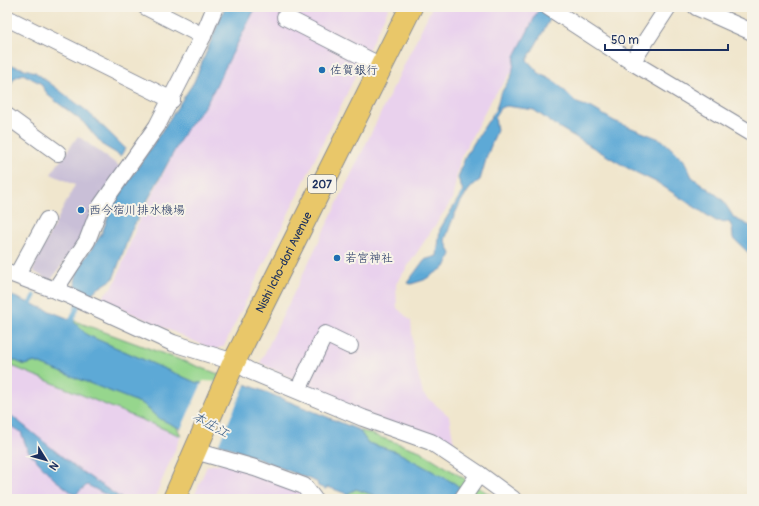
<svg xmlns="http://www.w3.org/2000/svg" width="759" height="506" viewBox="0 0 759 506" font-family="Pangolin,'Klee One',sans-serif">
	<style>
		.built { fill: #e9d1ed }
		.industrial { fill: #c9bfd7 }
		.green { fill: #96d68d; stroke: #588276 }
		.water { fill: #5da9d6; stroke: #3c6c9a }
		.pier { fill: #f0e6cd }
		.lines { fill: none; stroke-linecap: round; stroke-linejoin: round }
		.stream { stroke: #5da9d6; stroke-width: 5 }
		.minor-casing { stroke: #868a96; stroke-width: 18 }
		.trunk-casing { stroke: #868a96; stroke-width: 24 }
		.minor { stroke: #fff; stroke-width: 16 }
		.trunk { stroke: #e9c769; stroke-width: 22 }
		.poi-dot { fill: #1f6fb2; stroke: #f7f3e8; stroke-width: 1.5 }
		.labels { text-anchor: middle; stroke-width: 4; stroke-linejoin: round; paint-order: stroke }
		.shield { fill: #f7f3e8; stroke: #5d6a87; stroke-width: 1 }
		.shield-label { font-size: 11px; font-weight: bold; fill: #1b2f5e }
		.poi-label { font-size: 12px; fill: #1b2f5e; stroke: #f7f3e8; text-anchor: start }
		.street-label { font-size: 12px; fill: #1b2f5e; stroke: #f7f3e8 }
		.water-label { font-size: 13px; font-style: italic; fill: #2f5482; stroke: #f7f3e8 }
	</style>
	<rect width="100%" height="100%" fill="#f7f3e8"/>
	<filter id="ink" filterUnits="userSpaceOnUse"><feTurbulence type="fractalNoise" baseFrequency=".025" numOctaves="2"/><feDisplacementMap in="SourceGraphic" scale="8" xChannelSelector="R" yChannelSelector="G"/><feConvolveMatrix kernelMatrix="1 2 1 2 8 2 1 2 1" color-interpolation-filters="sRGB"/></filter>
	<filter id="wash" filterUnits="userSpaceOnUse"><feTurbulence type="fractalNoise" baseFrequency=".012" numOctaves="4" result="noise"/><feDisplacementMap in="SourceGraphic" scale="16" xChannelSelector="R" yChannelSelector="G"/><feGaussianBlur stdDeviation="0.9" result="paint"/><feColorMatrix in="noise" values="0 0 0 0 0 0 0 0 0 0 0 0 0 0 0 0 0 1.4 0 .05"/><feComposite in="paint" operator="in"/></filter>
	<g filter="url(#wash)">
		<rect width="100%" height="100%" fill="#f0e6cd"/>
		<g class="built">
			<path d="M256,7h133l-165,339 -10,4 -114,-51 15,-16 22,-58 48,-94 22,-28z"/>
			<path d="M432,7h112l-20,48 -33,45 -31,59 -8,41 -56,84 1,24 14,13 3,37 9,36 26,22 5,27 -79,-25 -115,-55z"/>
			<path d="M7,364l174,72 -27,63h-147z"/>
			<path d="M225,462l75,26 3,11h-110l14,-33z"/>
		</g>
		<path class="industrial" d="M78,136l44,32 -41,72 -31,41 -17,-10 4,-12 38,-74 -24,-11z"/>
		<g class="green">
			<path d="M72,320l176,65 -51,-2 -110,-48z"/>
			<path d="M7,357l18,8 10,-3 108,42 15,14 19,9 4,9 -174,-72z"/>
			<path d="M359,430l61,21 77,48h-22l-21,-16 -57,-31 -29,-9z"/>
			<path d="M356,489l29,10h-26l-12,-5z"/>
		</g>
		<g class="water">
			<path d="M225,7h31l-49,96 -22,28 -54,100 -18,48 -19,12 -3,5 -13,-6 -3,-8 3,-14 23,-33 12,-30 81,-123z"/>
			<path d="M540,7h14l-6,16 -21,37 12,13 18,10 20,20 15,5 22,13 48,19 22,20 8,17 30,22 12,19 18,9v29l-19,-18 -1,-11 -3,-5 -13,-1 -58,-38 -27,-13 -76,-45 -21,-15 -27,-4 -7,2 -5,10 2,12 -10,26 -7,24c-18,11 -28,40 -35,60l6,14 -6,13 -21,13 -13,4 -4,-1 17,-23 13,-4 3,-27 23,-38 -5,-13 8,-23 30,-46 4,-14 12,-20 3,-19z"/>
			<path d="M11,65l24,7 53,40 37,36 -4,8 -17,-10 -21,-24 -34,-26 -9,-13 -17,-9 -9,4 -7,14v-21z"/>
			<path d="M7,294l65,26 15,15 110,48 51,2 111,45 9,13 29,9 57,31 21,16h-90l-29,-10 -9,5 -19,-7 -3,2 -7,-3 -1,-4 -140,-55 -19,-9 -15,-14 -108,-42 -10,3 -18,-8z"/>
			<path d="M7,412l68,55 47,32c-12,0 -23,-9 -35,-14l-12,10 -21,-16 -26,-28 -7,-19 -14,-8z"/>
		</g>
		<path class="pier" d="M203,381l43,2 -28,63 -38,-15z"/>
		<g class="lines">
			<g class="stream">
				<path d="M28,308l6,-12"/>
				<path d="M68,323l4,-3 7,-18"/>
			</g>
		</g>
	</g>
	<g filter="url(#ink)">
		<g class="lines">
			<g class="minor-casing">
				<g id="minor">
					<path d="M146,7l57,29"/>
					<path d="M548,7l84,55 120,72"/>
					<path d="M696,7l56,25"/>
					<path d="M285,17l96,49"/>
					<path d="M7,18l165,82"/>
					<path d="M632,62l36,-55"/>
					<path d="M7,116l51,37"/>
					<path d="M7,272l61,23 105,48 61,19 16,9 113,47 68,24 48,32 34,25"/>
					<path d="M17,275l30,-55"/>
					<path d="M55,290l32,-49 13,-34 57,-81 46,-90 12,-29"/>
					<path d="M298,390l27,-56 25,12"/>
					<path d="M195,451l60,17 49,18 10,13"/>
					<path d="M462,499l17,-25"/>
				</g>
			</g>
			<g class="trunk-casing">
				<g id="trunk">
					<path id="s1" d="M174,499l60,-137 177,-355"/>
				</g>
			</g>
			<use href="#minor" class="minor"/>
			<use href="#trunk" class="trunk"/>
		</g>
	</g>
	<g class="poi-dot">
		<circle cx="322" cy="70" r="4"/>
		<circle cx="81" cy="210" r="4"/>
		<circle cx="337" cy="258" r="4"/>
	</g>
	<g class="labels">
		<rect class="shield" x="308" y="175" width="28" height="18" rx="3"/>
		<g class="shield-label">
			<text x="322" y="188">207</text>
		</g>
		<g class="poi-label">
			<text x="330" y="74">佐賀銀行</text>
			<text x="89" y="214">西今宿川排水機場</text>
			<text x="345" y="262">若宮神社</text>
		</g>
		<g class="street-label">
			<text dy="4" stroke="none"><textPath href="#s1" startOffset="261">Nishi Icho-dori Avenue</textPath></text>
		</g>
		<g class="water-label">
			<text transform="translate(211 424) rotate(30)" y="5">本庄江</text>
		</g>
	</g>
	<rect width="759" height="506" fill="none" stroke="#f7f3e8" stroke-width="24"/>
	<g transform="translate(46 460) rotate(127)" stroke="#f7f3e8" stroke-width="3" paint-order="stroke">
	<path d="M0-3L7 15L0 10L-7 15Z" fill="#1b2f5e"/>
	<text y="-6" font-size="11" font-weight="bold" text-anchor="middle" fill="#1b2f5e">N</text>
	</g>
	<path d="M605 44v6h123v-6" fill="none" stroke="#1b2f5e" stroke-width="2"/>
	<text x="611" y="44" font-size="12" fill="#1b2f5e" stroke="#f7f3e8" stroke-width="3" paint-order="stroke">50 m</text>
</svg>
